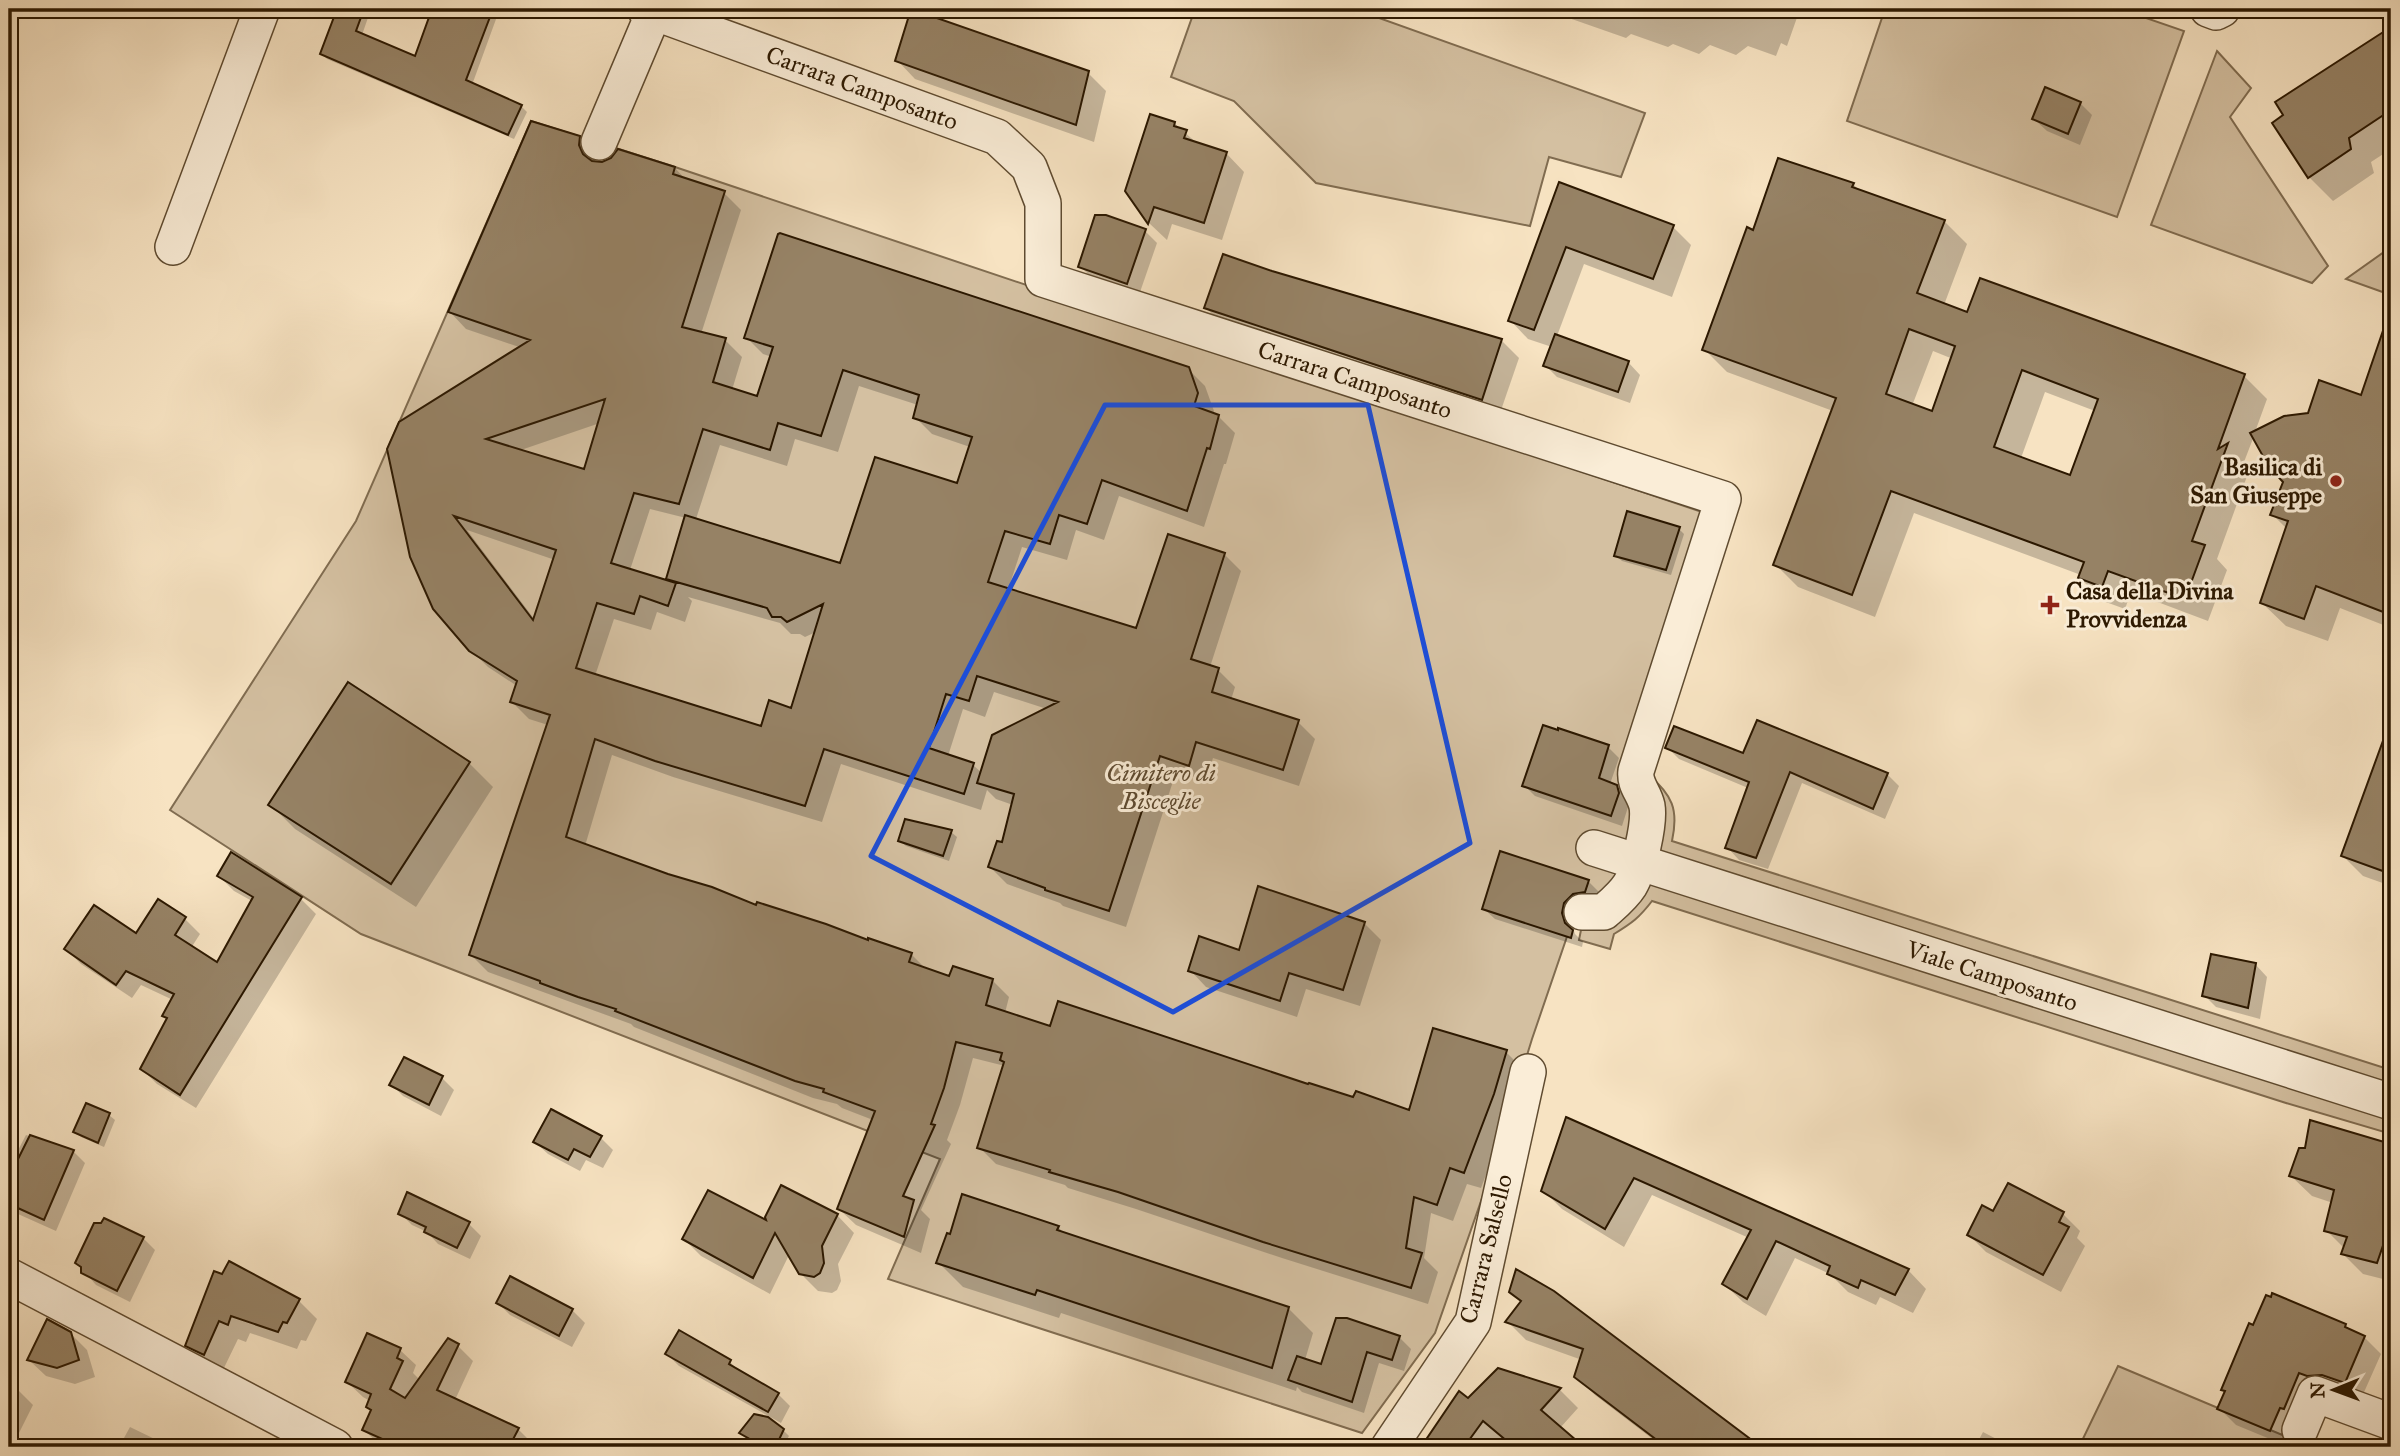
<svg xmlns="http://www.w3.org/2000/svg" width="2400" height="1456" viewBox="0 0 2400 1456" font-family="'IM FELL Great Primer',serif">
	<style>
		.green { fill: #d4c0a1; stroke: #806c50; stroke-width: 2 }
		.shadow { fill: #0003; fill-rule: evenodd }
		.building { fill: #968265; stroke: #2c1800; stroke-width: 2; fill-rule: evenodd }
		.lines { fill: none; stroke-linecap: round; stroke-linejoin: round }
		.minor-casing { stroke: #5f4b30; stroke-width: 38 }
		.minor { stroke: #faedd7; stroke-width: 35 }
		.marked { fill: none; stroke: #1d4ed8; stroke-width: 5; stroke-linejoin: round }
		.poi-dot { fill: #8f2418; stroke: #faedd7; stroke-width: 2.5 }
		.labels { text-anchor: middle; stroke-width: 6; stroke-linejoin: round; paint-order: stroke }
		.street-label { font-size: 24px; fill: #2c1800; stroke: #faedd7 }
		.poi-label { font-size: 24px; font-weight: bold; fill: #2c1800; stroke: #faedd7; text-anchor: end }
		.park-label { font-size: 24px; font-style: italic; fill: #5e4a30; stroke: #faedd7 }
	</style>
	<rect width="100%" height="100%" fill="#f7e3c2"/>
	<filter id="stains"><feTurbulence type="fractalNoise" baseFrequency=".00286" numOctaves="4"/><feColorMatrix values="0 0 0 0 .2 0 0 0 0 .09 0 0 0 0 .02 0 0 0 .5 -.17"/></filter>
	<radialGradient id="worn" r=".72"><stop offset=".6" stop-color="#630" stop-opacity="0"/><stop offset="1" stop-color="#630" stop-opacity=".3"/></radialGradient>
	<g class="green">
		<path d="M1195,9h159l291,104 -24,64 -72,-20 -19,69 -214,-43 -82,-82 -63,-24z"/>
		<path d="M1885,9h235l64,22 -67,186 -270,-96z"/>
		<path d="M2217,51l34,37 -21,29 98,149 -16,17 -161,-58z"/>
		<path d="M531,121l144,46 1030,346 -57,261c24,21 31,35 24,67l719,229v64l-105,-31 -634,-202c-13,17 -20,22 -38,33l-4,15 -31,-9 3,-15 -10,-3 -40,117 -44,142 -53,152 -73,100 -474,-154 52,-120 -579,-225 -191,-124 186,-289z"/>
		<path d="M2391,247v48l-45,-16z"/>
		<path d="M2118,1366l193,81h-232z"/>
	</g>
	<g class="shadow">
		<path d="M338,9h33l-9,26 54,24 18,-50h63l2,2 -27,74 49,21 6,6 -13,27 -187,-80 -5,-5z"/>
		<path d="M1558,9h242l-13,37 -6,-3 -5,13 -28,-10 -12,9 -26,-10 -11,9 -26,-10 -5,3 -37,-13 -5,4 -60,-21z"/>
		<path d="M2391,29v120l-20,13 3,11 -41,28 -24,-24 -35,-54 12,-8 -9,-13z"/>
		<path d="M897,60l191,13 18,18 -12,51 -179,-63z"/>
		<path d="M2080,103l12,12 -12,30 -33,-14 -13,-12z"/>
		<path d="M1174,123l25,22 27,8 18,19 -22,68 -50,-16 -5,16 -18,-17 -22,-32z"/>
		<path d="M579,138l17,17 -1,8 80,5 12,13 37,12 17,17 -40,124 24,6 17,17 -10,33 26,8 14,-41 -9,-3 -17,-17 442,32 17,17 9,25 -1,4 5,1 17,17 -9,31h-2l-20,63 -85,-31 -15,44 -28,-10 -9,30 -45,-13 -14,43 129,40 87,-76 17,17 -31,96 8,3 17,17 -4,13 67,22 17,17 -16,47 -86,-28 -7,23 -30,-9 -50,155 -63,-21 -3,-3 -53,-19 -17,-17 13,-23 10,-39 -17,-6 -9,-9 -6,20 -140,-46 -19,58 -149,-45 -61,-22 -27,91 172,61 154,47 16,16 23,8 42,2 17,17 -4,16 46,15 359,84 96,-60 17,17 -13,42 -29,77 -14,-4 -14,37 -22,-8 -7,45 14,14 -10,32 -146,-46 -146,-49 -68,-21 -3,-3 -69,-21 -17,-17 26,-81 -32,-8 -13,47 -13,35 4,4 -30,66 9,9 -9,34 -65,-28 -17,-16 34,-89 -31,-12 -5,-4 -24,-6 -179,-71 -3,-3 -143,-52 -17,-17 77,-230 -19,-6 -17,-17 5,-16 -29,-19 -18,-18 -58,-92 110,-209 -56,-19 -16,-17zM859,386l59,19 -3,12 17,17 38,13 -12,38 -117,80 -145,-46 24,-74 67,21 8,-27 43,13zM600,423l-15,48 -67,-20zM650,509l36,9 -18,61 4,4 -42,-13zM467,530l88,30 -20,60zM688,597l92,26 11,11h9l5,3 11,-5 -24,78 -30,18 -167,-52 19,-57 37,11 6,-18 28,10 7,-21zM994,692l53,17 -65,64 -9,-8 -25,-9 15,-47 22,8z"/>
		<path d="M1853,184l7,7 84,30 23,23 -23,61 24,9 276,62 23,23 -12,33 107,-35 15,-43 14,4v270l-51,-20 -12,33 -42,-15 -24,-23 25,-74 -15,-15 13,-33 -31,-45 -10,26 6,6 -33,91 10,11 -19,51 -77,-29 -6,17 -22,-8 -23,-23 1,-3 -167,-62 -39,104 -77,-30 -23,-23 58,-153 -106,-39 -23,-23 50,-117zM1933,351l20,8 -20,54 -21,-7zM2045,392l50,19 -24,66 -50,-19z"/>
		<path d="M1560,185l113,42 18,18 -19,52 -88,-33 -27,72 71,26 12,13 -10,28 -73,-26 -12,-12 7,-18 -24,-8 -18,-19z"/>
		<path d="M1145,231l12,12 -18,52 -47,-17 -12,-12z"/>
		<path d="M1224,256l277,84 18,18 -20,58 -276,-91 -17,-17z"/>
		<path d="M1679,529l5,5 -13,41 -49,-14 -6,-5z"/>
		<path d="M2391,723v163l-28,-10 -20,-20z"/>
		<path d="M1608,747l11,11 -9,26 6,2 11,11 2,7 -7,22 -87,-30 -11,-11z"/>
		<path d="M1667,747l220,27 12,12 -14,33 -83,-36 -34,86 -29,-9 -12,-13 21,-59 -69,-29z"/>
		<path d="M469,763l24,24 -77,120 -121,-78 -24,-24z"/>
		<path d="M951,832l6,5 -8,24 -43,-15 -6,-5z"/>
		<path d="M232,854l69,45 15,15 -120,194 -39,-24 -15,-15 26,-49 -4,-5 9,-15 -32,-15 -9,13 -51,-34 -15,-15 70,-13 49,-17 15,15 -9,14 26,17 35,-64 -18,-10 -15,-15z"/>
		<path d="M1588,881l11,11 -3,10 -24,23 3,9 8,8 -1,5 -87,-28 -11,-10z"/>
		<path d="M1364,923l17,17 -21,66 -54,-17 -9,28 -91,-30 -16,-17 50,-18z"/>
		<path d="M2255,964l12,13 -7,42 -44,-12 -12,-12z"/>
		<path d="M404,1059l38,19 12,12 -13,26 -38,-20 -12,-12z"/>
		<path d="M87,1105l22,10 6,5 -11,27 -23,-10 -5,-6z"/>
		<path d="M1567,1119l341,151 18,19 -13,24 -33,-16 -4,8 -28,-13 -18,-18 -35,-16 -29,58 -23,-14 -19,-18 25,-46 -97,-43 -28,52 -62,-38 -19,-19z"/>
		<path d="M26,1135l47,16 12,12 -29,68 -47,-21v-57l5,5z"/>
		<path d="M601,1138l12,12 -10,18 -17,-8 -6,11 -32,-17 -13,-12z"/>
		<path d="M2389,1145l2,2v134l-28,-7 -20,-20 1,-6 -18,-18 7,-27 -21,-7 -21,-20z"/>
		<path d="M400,1213l69,11 12,12 -11,23 -32,-15 -11,-12 -15,-7z"/>
		<path d="M1994,1213l69,1 17,17 -3,7 8,8 -24,46 -75,-40 -17,-17z"/>
		<path d="M837,1215l17,18 -16,31 3,17 -4,9 -5,3 -14,-2 -18,-18 -11,-18 -19,39 -69,-38 -17,-17z"/>
		<path d="M103,1225l40,13 12,12 -25,52 -34,-17 -19,-22z"/>
		<path d="M1058,1227l8,8 222,73 25,25 -8,27 17,6 77,-29 12,12 -7,22 -25,-8 -15,50 -62,-21 -5,-5 -1,4 -235,-78 -2,5 -96,-31 -25,-25z"/>
		<path d="M215,1273l84,28 18,18 -11,22 -5,-1 -4,9 -47,-16 -4,9 -8,-3 -16,33 -16,-8 -19,-19z"/>
		<path d="M510,1279l62,31 13,13 -13,24 -62,-32 -12,-12z"/>
		<path d="M1511,1291l42,1 205,155h-95l-68,-52 -19,-19 6,-16 -56,-20 -18,-18 14,-19z"/>
		<path d="M2345,1326l6,6 13,5 17,17 -20,45 -64,24 -10,23 -51,-21 -17,-17 7,-15 -3,-4z"/>
		<path d="M70,1333l17,17 8,27 -20,7 -29,-8 -17,-16z"/>
		<path d="M368,1335l32,15 16,15 -3,8 7,7 38,-34 15,15 -18,39 63,29 12,12 13,6h-159l-4,-2 -16,-15 9,-19 -3,-10 -7,-4 -16,-15z"/>
		<path d="M9,1340l7,7 -7,16z"/>
		<path d="M667,1354l63,8 10,10 38,22 12,12 -9,17 -102,-57z"/>
		<path d="M1498,1370l62,20 18,18 -18,20 22,19h-69l-11,-9 -7,9h-71l36,-53 9,7z"/>
		<path d="M9,1384l5,2 19,19 -14,28 -10,-9z"/>
		<path d="M130,1427l33,16 4,4h-48z"/>
		<path d="M744,1430h39l6,6 -6,11h-26z"/>
		<path d="M1983,1432l27,14 2,1h-37z"/>
	</g>
	<g class="building">
		<path d="M337,9h27l-8,22 59,25 17,-47h61l-27,71 56,25 -14,30 -188,-81z"/>
		<path d="M911,9l178,62 -13,54 -181,-64z"/>
		<path d="M2391,27v83l-42,28 2,11 -43,29 -36,-55 11,-8 -8,-13z"/>
		<path d="M2045,87l36,15 -13,32 -36,-15z"/>
		<path d="M1150,114l25,8 -1,4 13,4 -3,8 43,14 -23,71 -50,-16 -6,17 -23,-33z"/>
		<path d="M531,121l49,15 -1,9 4,9 9,7 10,1 9,-4 7,-9 57,18 -2,7 52,17 -43,136 44,11 -13,44 44,14 16,-49 -29,-9 34,-104 2,-1 409,134 9,26 -4,13 25,9 -9,34 -3,-1 -20,63 -85,-31 -15,44 -28,-9 -9,29 -45,-13 -17,51 148,46 32,-94 57,19 -34,106 28,9 -7,24 87,28 -16,50 -87,-28 -7,24 -29,-10 -51,155 -64,-21v-2l-57,-21 9,-26 5,1 12,-48 -37,-11 15,-48 66,-33 -81,-26 -8,25 -23,-7 -17,54 45,15 -10,31 -140,-45 -19,57 -150,-45 -60,-22 -29,98 102,37 44,13 44,18 1,-3 69,22 42,16v-2l44,15 -3,9 40,14 4,-10 40,13 -7,26 64,21 8,-25 250,83 1,-1 44,14 3,-6 53,19 24,-82 74,22 -13,44 -30,79 -14,-5 -13,37 -23,-8 -8,51 16,5 -11,35 -148,-46 -145,-50 -69,-20 1,-2 -73,-22 27,-86 -4,-2 2,-7 -46,-11 -12,46 -13,36 4,1 -32,71 11,4 -10,37 -67,-28 38,-98 -52,-19 1,-3 -29,-8 -180,-70 1,-2 -38,-12 -38,-14v-2l-71,-26 81,-240 -40,-13 7,-21 -48,-30 -36,-42 -23,-52 -23,-108 12,-27 131,-82 -82,-28zM843,370l76,25 -6,23 59,19 -15,46 -82,-26 -35,106 -155,-48 -19,64 101,29 5,9h9l6,5 36,-18 -32,104 -22,-8 -8,26 -185,-58 21,-65 37,11 6,-18 28,10 8,-23 -65,-20 23,-70 45,11 24,-75 67,21 8,-27 43,13zM605,399l-21,70 -98,-30zM454,516l102,34 -23,70z"/>
		<path d="M1778,158l76,25 -2,4 93,33 -28,73 50,19 13,-34 265,96 -27,75 10,-6 -36,98 13,4 -20,54 -77,-28 -6,16 -24,-9 6,-16 -193,-71 -39,104 -79,-30 63,-167 -134,-48 45,-123 6,3zM1909,329l46,17 -23,65 -46,-17zM2022,370l76,29 -28,76 -76,-28z"/>
		<path d="M1559,182l115,43 -21,54 -87,-32 -32,83 -26,-9z"/>
		<path d="M1095,215h11l40,14 -19,55 -49,-17z"/>
		<path d="M1223,254l49,17 230,68 -20,61 -278,-92z"/>
		<path d="M2387,319l4,1v295l-75,-29 -12,33 -44,-16 28,-82 -18,-6 13,-33 -14,-15 -19,-34 34,-17 24,-3 11,-33 42,15z"/>
		<path d="M1555,334l74,27 -11,31 -75,-26z"/>
		<path d="M1627,511l53,16 -14,43 -52,-14z"/>
		<path d="M348,682l122,80 -79,122 -123,-79z"/>
		<path d="M1757,720l131,53 -15,36 -83,-37 -34,86 -31,-10 24,-66 -84,-34 9,-22 69,27z"/>
		<path d="M1543,725l15,5v-2l51,17 -10,33 18,7 2,8 -8,23 -89,-30z"/>
		<path d="M2388,727l3,1v146l-50,-18z"/>
		<path d="M905,819l47,11 -9,26 -45,-15z"/>
		<path d="M1500,851l89,29 -4,12 -12,2 -9,9 -2,10 3,10 8,7 -2,8 -89,-29z"/>
		<path d="M231,852l71,45 -122,198 -40,-26 27,-51 -5,-2 12,-22 -48,-23 -10,14 -52,-36 30,-44 42,28 22,-34 28,18 -11,18 42,27 36,-65 -36,-21z"/>
		<path d="M1258,886l107,36 -22,68 -54,-17 -9,28 -92,-30 11,-35 40,14z"/>
		<path d="M2211,954l45,9 -8,45 -46,-12z"/>
		<path d="M404,1057l39,19 -14,29 -40,-20z"/>
		<path d="M86,1103l24,10 -12,30 -25,-11z"/>
		<path d="M551,1109l51,27 -12,21 -16,-8 -6,11 -35,-18z"/>
		<path d="M1566,1117l343,152 -14,26 -34,-15 -3,8 -31,-14 3,-8 -54,-25 -29,58 -25,-15 29,-54 -117,-52 -29,51 -64,-38z"/>
		<path d="M2310,1120l81,24v78l-14,41 -36,-9 6,-17 -23,-6 10,-41 -45,-14 10,-28h6z"/>
		<path d="M30,1135l44,15 -30,70 -35,-16v-27z"/>
		<path d="M2008,1183l56,29 -5,10 10,5 -26,48 -76,-40 15,-30 11,6z"/>
		<path d="M781,1185l57,29 -16,32 2,17 -4,10 -6,4 -15,-3 -24,-41 -22,45 -71,-39 26,-49 58,30 -1,-3z"/>
		<path d="M407,1192l63,30 -13,26 -33,-16 2,-5 -28,-13z"/>
		<path d="M962,1194l97,32 -2,4 232,77 -17,61 -235,-78 -2,5 -99,-32 11,-30 3,1z"/>
		<path d="M104,1218l40,19 -27,54 -36,-18v-6l-6,-4 19,-40h7z"/>
		<path d="M229,1261l71,38 -13,24 -4,-1 -5,10 -47,-16 -3,9 -9,-4 -15,34 -19,-9 29,-75 8,3z"/>
		<path d="M1516,1269l38,22 207,156h-95l-92,-70 9,-28 -78,-27 16,-21 -12,-9z"/>
		<path d="M510,1276l63,33 -14,27 -63,-33z"/>
		<path d="M2272,1293l74,31 -1,3 20,9 -20,47 -23,-8 -15,1 -8,-3 -15,36 -4,-1 -10,23 -53,-22 8,-18 -4,-1 28,-67 4,2 13,-30 5,2z"/>
		<path d="M1336,1318h11l53,18 -8,24 -25,-8 -15,50 -64,-22 9,-24 24,8z"/>
		<path d="M47,1319l24,13 8,28 -22,8 -30,-8z"/>
		<path d="M679,1330l52,30 -2,4 50,29 -11,19 -103,-58z"/>
		<path d="M367,1333l34,15 -4,10 6,3 -13,28 15,9 43,-60 11,6 -22,46 82,38 -10,19h-109l-38,-17 9,-20 -5,-3 5,-13 -26,-12z"/>
		<path d="M1498,1368l63,20 -20,22 43,37h-70l-31,-26 -19,26h-43l38,-56 9,7z"/>
		<path d="M754,1414l14,3 16,12 -7,15 -6,3h-7l-25,-14z"/>
	</g>
	<g class="lines">
		<g class="minor-casing">
			<g id="minor">
				<path d="M645,9l352,128 32,30 14,36v76l680,220 -87,272c-2,14 8,21 11,35 3,17 -8,64 -17,79 -7,11 -17,19 -26,27h-22"/>
				<path d="M2208,9l8,3 6,-3"/>
				<path d="M599,142l55,-130"/>
				<path d="M173,247l89,-238"/>
				<path d="M1594,848l797,254"/>
				<path d="M9,1276l326,171"/>
				<path d="M2300,1430l15,-36 76,28"/>
				<path d="M1389,1447l84,-125 55,-250"/>
			</g>
		</g>
		<use href="#minor" class="minor"/>
	</g>
	<path class="marked" d="M1105,405h263l102,438 -297,169 -302,-156z"/>
	<g class="poi-dot">
		<circle cx="2336" cy="481" r="7"/>
		<path d="M2046.5 594.5h7v7h7v7h-7v7h-7v-7h-7v-7h7z"/>
	</g>
	<g class="labels">
		<g class="street-label">
			<text transform="translate(862 88) rotate(20)" y="8">Carrara Camposanto</text>
			<text transform="translate(1355 380) rotate(18)" y="8">Carrara Camposanto</text>
			<text transform="translate(1992 976) rotate(18)" y="8">Viale Camposanto</text>
			<text transform="translate(1486 1249) rotate(-76)" y="8">Carrara Salsello</text>
		</g>
		<g class="poi-label">
			<text x="2322" y="475">Basilica di<tspan x="2322" dy="28">San Giuseppe</tspan></text>
			<text x="2066" y="599" text-anchor="start">Casa della Divina<tspan x="2066" dy="28">Provvidenza</tspan></text>
		</g>
		<g class="park-label">
			<text x="1161" y="781">Cimitero di<tspan x="1161" dy="28">Bisceglie</tspan></text>
		</g>
	</g>
	<rect width="2400" height="1456" fill="none" stroke="#f7e3c2" stroke-width="35"/>
	<rect x="10" y="10" width="2379" height="1435" fill="none" stroke="#2c1800" stroke-width="3.5"/>
	<rect x="18" y="18" width="2365" height="1421" fill="none" stroke="#2c1800" stroke-width="2"/>
	<g transform="translate(2334 1390) rotate(269)" stroke="#faedd7" stroke-width="5" paint-order="stroke">
	<path d="M0-5L12 26L0 18L-12 26Z" fill="#2c1800"/>
	<text y="-10" font-size="19" font-weight="bold" text-anchor="middle" fill="#2c1800">N</text>
	</g>
	<rect width="100%" height="100%" filter="url(#stains)"/>
	<rect width="100%" height="100%" fill="url(#worn)"/>
</svg>
